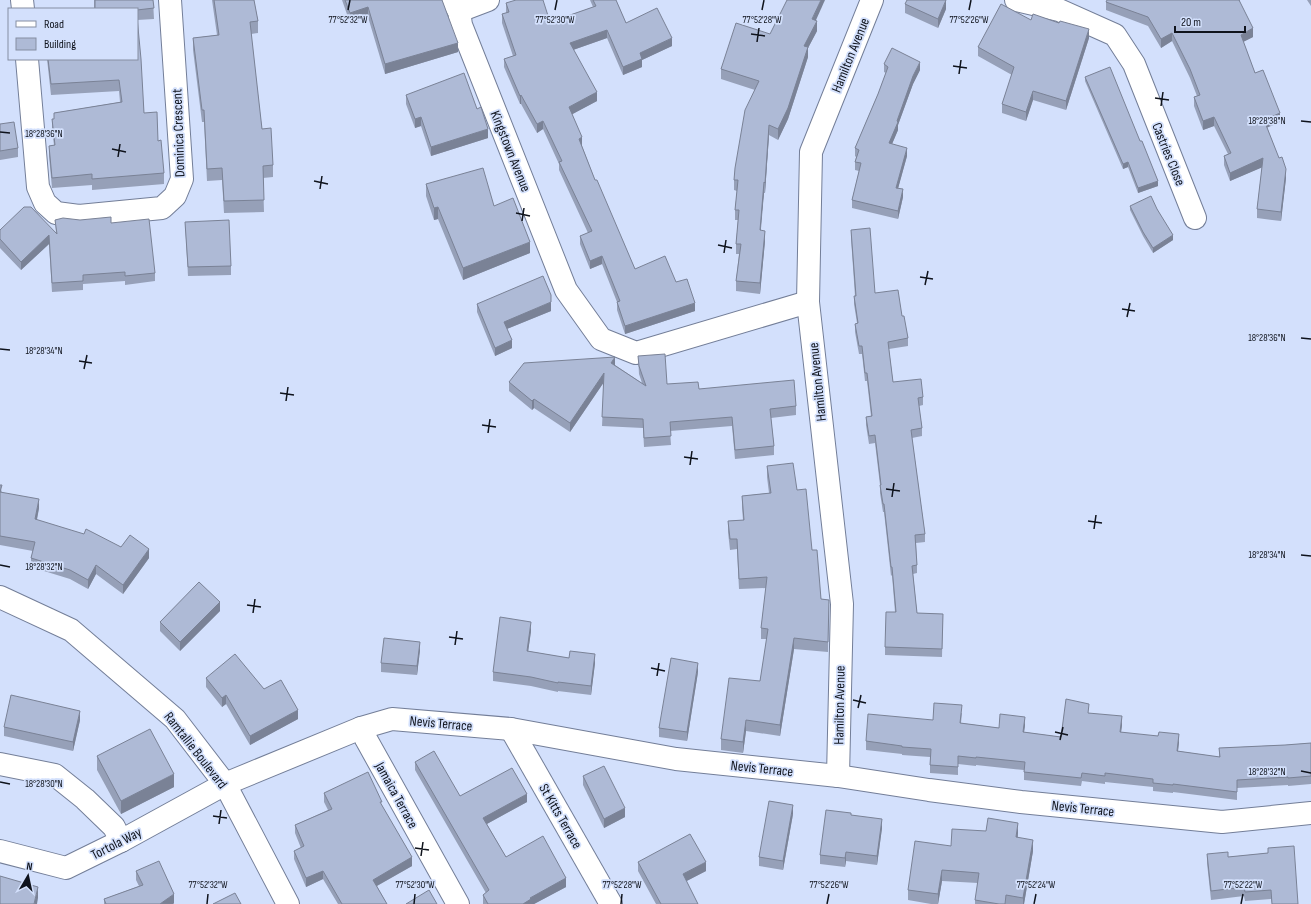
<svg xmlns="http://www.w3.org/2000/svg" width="1311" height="904" viewBox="0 0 1311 904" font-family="'Sofia Sans Condensed',sans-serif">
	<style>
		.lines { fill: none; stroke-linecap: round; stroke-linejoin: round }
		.minor-casing { stroke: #737e98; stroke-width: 24 }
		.minor { stroke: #fff; stroke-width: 22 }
		.wall { fill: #96a0b8 }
		.shaded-wall { fill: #7a8296 }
		.building { fill: #aebad6; stroke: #7a8296 }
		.ticks { fill: none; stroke: #0f131c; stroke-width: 1.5 }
		.labels { text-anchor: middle; stroke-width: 3.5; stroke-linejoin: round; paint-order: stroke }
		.street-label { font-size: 14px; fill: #0f131c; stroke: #d3e0fc }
		.ticks-label { font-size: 10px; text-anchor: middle; fill: #0f131c; stroke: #d3e0fc; stroke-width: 3.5; stroke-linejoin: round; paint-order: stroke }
	</style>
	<rect width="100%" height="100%" fill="#d3e0fc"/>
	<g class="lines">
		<g class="minor-casing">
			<g id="minor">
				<path d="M22,0l1,9"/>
				<path d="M452,0l7,11 2,14 105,265 35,49 35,14 172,-51"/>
				<path d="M1016,0l43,10 56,25 19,29 61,154"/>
				<path d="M459,11l29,-11"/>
				<path d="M27,59l11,128 7,16 11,10 23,3 83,-8 13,-12 7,-17 -12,-179"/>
				<path d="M0,597l71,33 104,89 50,65 63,120"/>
				<path d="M361,728l5,11 92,165"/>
				<path d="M511,729l100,175"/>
				<path d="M0,764l55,11 30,24 29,28 7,14"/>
				<path d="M838,776l4,-172 -34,-302 3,-150 61,-152"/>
				<path d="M0,851l66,17 55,-27 104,-57 136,-56 31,-9 119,10 165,30 162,17 91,14 92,12 201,20 89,-9"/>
			</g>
		</g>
		<use href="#minor" class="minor"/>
	</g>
	<g class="wall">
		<path d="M94,0h59l1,19 -17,1 7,93 14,28 6,32v11l-72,6v-5l-40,3 -3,-32v-10l5,-1 -2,-15v-11h2v-6l66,-11 -1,-11 -68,4 -4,-36h90v-50h-43z"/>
		<path d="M212,0h42l4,21v12l-7,1 11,95 11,36v12l-10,1 1,34 -40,1 -2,-33 -15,1 -3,-59h-2l-9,-72v-12l24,-3z"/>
		<path d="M342,0h100l16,52 -73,22 -17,-57 -18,6z"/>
		<path d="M590,0h26l10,23 46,23 -30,14v7l-19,8 -16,-37 -34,12 24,51 -25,13 10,32 13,34 40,89 41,13 19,29 -70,23 -8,-24v-8l-15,-38 -12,5 -10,-25v-8l8,-3 -29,-63v-6l-16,-35 -6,4 -16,-29h-1l-16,-37v-8l9,-3 -11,-33v-9l4,-1v-10l44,19 43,-15z"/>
		<path d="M1240,0v3l13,34 -10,5 12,31 25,49 -13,5 19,51 -5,43 -24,-3v-9l5,-42 -32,14 -6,-16v-9l4,-2 -14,-28 -11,4 -9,-24v-9l3,-1 -7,-18 -18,-37 -11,7 -13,-22 -42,-16v-8z"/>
		<path d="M1307,0h4v6z"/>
		<path d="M905,4l41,5 -8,19 -33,-15z"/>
		<path d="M1031,20l58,18 -23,72 -33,-10 -7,21 -24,-8v-9l10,-29 -34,-19v-9z"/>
		<path d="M816,21l1,10 -9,17v9l-20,62 -10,21 -9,-5 -4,58h-1l-4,37 5,11 -5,53 -24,-3v-10l3,-27h-3v-10l2,-24h-3v-10l2,-19 -3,-1v-10l21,-90 -34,-11v-10l49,-35z"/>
		<path d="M884,64l36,6 -7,14 -15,41v5l-6,14 15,12 -9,32 5,9 -5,22 -46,-11v-8l7,-29 -4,-1v-8l1,-5 -1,-1v-8l23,-54 8,-21 -2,-1z"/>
		<path d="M1085,77l73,109 -20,7 -10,-26 -5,2 -38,-88z"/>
		<path d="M406,95l82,43 -57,18 -10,-30 -6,2 -9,-24z"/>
		<path d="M0,124l18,24v9l-18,3z"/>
		<path d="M426,184l104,69 -67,27 -25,-61 -4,1 -8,-24z"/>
		<path d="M1130,206l27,3 16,31 -20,13 -10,-17 -13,-26z"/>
		<path d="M55,220l56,3 44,50v8l-30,4v-4l-42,3v6l-31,2 -3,-48 -28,26 -21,-22v-18l56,3z"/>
		<path d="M185,222l46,44v9l-43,1z"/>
		<path d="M851,230l24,63 27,23 6,22v8l-19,3 4,33 30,15v8l-4,1 3,22v8l-10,2 13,96v8l-9,1 1,22v8l-4,1 4,39 26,1 -1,43 -57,-2v-8l10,-35 -3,-37 -1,1 -7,-64h-1l-3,-19v-8l-5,-42 -6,1 -3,-19v-8l5,-1 -4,-35h-2l-3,-27h-3l-4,-22v-8l2,-1 -3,-19v-8h1l-4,-58z"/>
		<path d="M477,304l74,7 -44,18 5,19 -17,8 -18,-44z"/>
		<path d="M638,356l29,28 32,5 97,17v9l-25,3 3,28v9l-39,4 -3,-33 -62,5 1,14 -27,2 -1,-19 -41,-2 2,-44 -34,50 -36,-24 -2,2 -23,-19v-9l106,-17 27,18 -3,-9z"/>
		<path d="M767,466l30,24 15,60 9,49 8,1 -1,52 -34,-3 -14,87 -34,-5 -3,22 -22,-3v-11l39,-58 7,-42h-6v-11l5,-40 -27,1 -2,-40 -7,1 -2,-18v-11l15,-1 -1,-13v-11l27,-3 -2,-16z"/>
		<path d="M0,485l2,8 37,15 -2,12 84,27 28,11 -26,36 -27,-20 -8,15 -18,-10 -39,-12v-9l2,-7 -33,-6z"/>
		<path d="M220,611l-40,40 -20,-20v-9z"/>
		<path d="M531,631l-3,20 67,12 -4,32 -33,-4v1l-27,-6 -38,-5v-9z"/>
		<path d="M420,650l-3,25 -36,-3v-9z"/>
		<path d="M698,672l-11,69 -28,-4v-9z"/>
		<path d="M206,678l58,11 34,30 -48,26 -24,-41 -4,3 -16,-20z"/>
		<path d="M962,713l-1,10 38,5 26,-3 -1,7 37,5 28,-24 33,12 -1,7 58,10 -1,9 41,6v-9l66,-3 26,-2v41l-23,2v-1l-51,3v12l-64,-8v1l-20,-2v-4l-48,-5v2l-23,-3 -1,5 -57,-6v-10l-48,-5v1l-18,-2v11l-28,-2v-16l-28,-2v-1l-36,-4v-9l67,-21z"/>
		<path d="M80,720l-7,31 -69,-15v-9z"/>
		<path d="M97,756l77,31 -53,27 -24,-44z"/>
		<path d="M415,762l45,34 67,6 -40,22 19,33 60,30 -32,17h-51v-9l3,-2 -71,-123z"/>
		<path d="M583,776l42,41 -21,11 -21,-43z"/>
		<path d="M324,793l58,13 30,60 -35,20 10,18h-49l-15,-25 -17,8 -12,-28v-8l7,-3 -6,-15v-8l33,-15 -4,-8z"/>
		<path d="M793,814l-10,56 -24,-4v-9z"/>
		<path d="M851,815l31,13 -5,37 -31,-4 -1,6 -25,-3v-9z"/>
		<path d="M1018,833v5l15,13 -9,53h-49v-4l3,-17 -36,-2 -4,23h-7l-23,-4v-10l43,-44z"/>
		<path d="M1268,848l30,56h-26l-1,-5 -26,2 -1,-5 -33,4 -4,-37v-9l21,3 40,-4z"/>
		<path d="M638,862l68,9 -20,10 12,23h-42l-18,-33z"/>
		<path d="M136,871l38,32 -1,1h-69v-5l35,-13 -3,-6z"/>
	</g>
	<g class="shaded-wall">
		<path d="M821,0h4l-13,29v-10z"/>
		<path d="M946,0v9l-8,19v-9z"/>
		<path d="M368,7v10l-18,6v-10z"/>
		<path d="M817,21v10l-9,17v9l-20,62 -10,21v-11l26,-83z"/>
		<path d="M1253,28v9l-12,6v-8z"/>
		<path d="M1089,29v9l-23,72v-9z"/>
		<path d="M607,30v8l-37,13v-8z"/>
		<path d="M1172,33v8l-11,7v-9z"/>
		<path d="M672,38v8l-30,14v7l-19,8v-8l17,-14z"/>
		<path d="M458,43v9l-73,22v-10z"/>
		<path d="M920,62v8l-7,14 -15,41v5l-9,21v-8l8,-22 16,-45z"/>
		<path d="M1033,91v9l-7,21v-9z"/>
		<path d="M597,92v9l-28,15v-9z"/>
		<path d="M521,95v9h-1v-8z"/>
		<path d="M1280,113v9l-16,7v-9z"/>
		<path d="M421,117v9l-6,2v-9z"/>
		<path d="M1214,117v9l-11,4v-9z"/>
		<path d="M543,121v8l-6,4v-9z"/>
		<path d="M769,125v10l-4,58v-10z"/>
		<path d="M488,129v9l-57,18v-9z"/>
		<path d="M582,137v9l-3,1v-8z"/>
		<path d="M907,148v8l-11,40v-8z"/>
		<path d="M1263,158v9l-33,14v-8z"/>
		<path d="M1128,162v5l-5,2v-5z"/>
		<path d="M1286,169v9l-5,43v-9z"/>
		<path d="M1158,181v5l-20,7v-5z"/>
		<path d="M764,182v11l-4,47v-10z"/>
		<path d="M903,189v8l-5,22v-8z"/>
		<path d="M438,207v12l-4,1v-12z"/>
		<path d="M765,231v10l-5,53v-11z"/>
		<path d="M49,235v9l-28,26v-8z"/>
		<path d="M1173,235v5l-20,13v-5z"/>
		<path d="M530,242v11l-67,27v-12z"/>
		<path d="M602,256v8l-12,5v-8z"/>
		<path d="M551,302v9l-47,19v-8z"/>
		<path d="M695,303v8l-70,23v-8z"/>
		<path d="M512,340v8l-17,8v-8z"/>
		<path d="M615,357v9l-4,-3z"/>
		<path d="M604,373v9l-34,50v-9z"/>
		<path d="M534,399v9l-2,2v-9z"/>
		<path d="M39,499v9l-4,20v-9z"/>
		<path d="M149,549v9l-26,36v-9z"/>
		<path d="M96,565v9l-8,15v-9z"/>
		<path d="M220,602v9l-40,40v-9z"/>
		<path d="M531,622v9l-4,29v-9z"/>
		<path d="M794,638v11l-14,87v-11z"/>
		<path d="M420,642v8l-3,25v-9z"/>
		<path d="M595,654v9l-4,32v-9z"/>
		<path d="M698,663v9l-11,69v-9z"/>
		<path d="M226,695v9l-4,3v-9z"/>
		<path d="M298,710v9l-48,26v-9z"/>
		<path d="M80,711v9l-7,31v-9z"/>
		<path d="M1122,716v9l-2,15v-8z"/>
		<path d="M1025,717v8l-2,15v-8z"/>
		<path d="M746,720v11l-3,22v-11z"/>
		<path d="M1179,734v8l-2,17v-8z"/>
		<path d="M174,774v13l-53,27v-13z"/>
		<path d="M527,794v8l-44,24v-8z"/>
		<path d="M793,805v9l-10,56v-9z"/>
		<path d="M625,808v9l-21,11v-9z"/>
		<path d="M882,819v9l-5,37v-9z"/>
		<path d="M1018,823v10l-2,15v-11z"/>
		<path d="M1033,840v11l-9,53h-1v-6z"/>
		<path d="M846,852v9l-1,6v-9z"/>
		<path d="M412,857v9l-39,22v-8z"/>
		<path d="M706,862v9l-23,12v-9z"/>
		<path d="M942,870v11l-4,23v-10z"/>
		<path d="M323,871v8l-17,8v-9z"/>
		<path d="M566,878v9l-32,17h-11l7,-6z"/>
		<path d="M38,887v11l-1,6h-3z"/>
		<path d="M174,894v9l-1,1h-13z"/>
	</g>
	<g class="building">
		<path d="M95,0h58l1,8 -17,2v-1h-42z"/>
		<path d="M214,0h40l4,21 -8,1 12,107 9,-1 2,37 -10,1 1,34 -40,1 -2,-33 -15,1 -3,-59h-2l-9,-72 26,-3z"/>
		<path d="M345,0h97l16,43 -73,21 -17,-57 -18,6z"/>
		<path d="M516,0h27l7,22 46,-16 -3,-6h23l10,23 31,-15 15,30 -32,15 2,6 -19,8 -16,-37 -37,13 27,49 -28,15 13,30 -3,2 16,41h2l38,89 30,-13 11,26 11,-3 8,24 -70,23 -8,-24 3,-1 -18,-45 -12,5 -10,-25 12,-5 -33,-69 3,-1 -19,-40 -6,3 -16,-29 -1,1 -16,-37 12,-4 -14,-41 7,-2 -3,-9z"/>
		<path d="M787,0h34l-9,19 5,2 -13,25 4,1 -20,61 -10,21 -9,-4 -4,58 -1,-1 -4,48 5,1 -5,52 -24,-2 5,-37h-5l3,-34h-4l3,-30h-4l1,-12 10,-58 14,-29 -38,-12 15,-46 34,11z"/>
		<path d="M907,0h39l-8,19 -33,-15z"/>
		<path d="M1107,0h132l14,28 -12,7 14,38 8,-3 17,43 -16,7 15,38 3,-1 4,12 -5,43 -24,-3 6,-51 -33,15 -6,-17 7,-3 -17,-36 -11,4 -9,-24 6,-2 -10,-26 -18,-36 -11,6 -13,-22 -42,-15z"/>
		<path d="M1001,4l30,16 2,-6 26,9 1,-2 29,8 -23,72 -33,-10 -7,21 -24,-8 12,-37 -36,-20z"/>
		<path d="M137,17l4,42 3,54 13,-1 1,29 3,-1 3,33 -72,6v-5l-40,4 -3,-32 6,-1 -3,-26h2v-6l68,-11 -3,-22 -68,4 -3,-25h89z"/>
		<path d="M892,48l28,14 -7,14 -16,45 1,1 -9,21 18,5 -11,40 7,1 -5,22 -46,-11 9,-37 -6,-1 4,-12 -4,-2 23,-54 10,-27 -4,-3z"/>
		<path d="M1110,67l30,74h2l16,40 -20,7 -10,-26 -5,2 -38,-87z"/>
		<path d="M464,73l13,36 4,-2 7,22 -57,18 -10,-30 -6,2 -9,-24z"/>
		<path d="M14,122l4,26 -18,3v-27z"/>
		<path d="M483,168l11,38 19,-8 17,44 -67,26 -25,-61 -4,1 -8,-24z"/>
		<path d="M1151,196l6,13 16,26 -20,13 -10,-16 -13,-26z"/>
		<path d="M24,207h7l26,27 -2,-14 8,-2 17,2 31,-3v6l38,-4 6,54 -30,3v-4l-42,3v6l-31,2 -3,-48 -28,27 -21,-23v-9z"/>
		<path d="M229,220l2,46 -43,1 -3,-45z"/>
		<path d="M870,228l5,65 23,-3 4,26h2l4,22 -20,4 5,40 28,-3 2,18 -5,1 4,30 -11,2 14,104 -10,1 2,30 -5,1 5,47 26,1 -1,35 -57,-2 1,-35h10l-4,-45h-1l-7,-63h-1l-3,-19h1l-6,-50 -6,1 -3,-19 6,-1 -5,-43h-2l-3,-27h-3l-4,-22 3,-1 -4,-27h2l-5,-66z"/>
		<path d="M543,276l8,19v7l-47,20 8,18 -17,8 -18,-44z"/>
		<path d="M665,354l2,30 31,-2 1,7 95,-9 2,26 -26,3 4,37 -39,4 -3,-33 -62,5 1,14 -27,2 -1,-19 -41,-2 2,-44 -34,50 -36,-24 -2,2 -23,-19 15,-19 91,-6 -4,6 35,23 -7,-20 -1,-10z"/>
		<path d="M793,463l4,27 9,-1 6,61h5l4,49 8,1 -1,42 -34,-4 -14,87 -34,-5 -3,22 -22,-3 8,-61 31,3 8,-52 -7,-1 6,-51 -28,2 -2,-40h-7l-2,-18 16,-1 -2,-24 29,-3 -4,-27z"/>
		<path d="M0,485h2l-2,7 39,7 -4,20 49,15 2,-5 35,18 9,-12 19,14 -26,36 -27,-20 -8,15 -18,-10 -39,-12 4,-16 -35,-6z"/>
		<path d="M199,582l21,20 -40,40 -20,-20z"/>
		<path d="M500,617l31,5 -4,29 42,7 1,-7 25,3 -4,32 -33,-4v1l-27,-6 -38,-5z"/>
		<path d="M384,638l36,4 -3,24 -36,-3z"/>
		<path d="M235,654l29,35 17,-9 17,30 -48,26 -24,-41 -4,3 -16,-20z"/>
		<path d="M671,658l27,5 -11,69 -28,-4z"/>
		<path d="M11,695l69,16 -7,31 -69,-15z"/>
		<path d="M1066,699l23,5 -1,9 34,3 -2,16 38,4 1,-4 20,2 -2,17 43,6 -1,-9 66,-3 26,-2v33l-23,2v-1l-51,3v12l-64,-8v1l-20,-2v-4l-48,-6v3l-23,-3 -1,5 -57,-6 1,-10 -49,-5v1l-18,-2v11l-28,-2 1,-16 -29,-2v-1l-36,-5 2,-27 65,6 1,-17 28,2 -2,18 39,5 1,-14 25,3 -2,15 38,5z"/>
		<path d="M150,729l24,45 -53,27 -24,-45z"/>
		<path d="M434,751l26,45 52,-28 15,26 -44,24 23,39 37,-21 23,42 -36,20 1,1 -8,5h-35l-5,-9 6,-5 -74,-128z"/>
		<path d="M604,766l21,42 -21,11 -21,-43z"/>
		<path d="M368,772l14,30h-2l32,55 -39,23 14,24h-45l-19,-33 -17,7 -12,-27 10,-5 -9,-21 37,-16 -8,-16z"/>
		<path d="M769,801l24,4 -10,56 -24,-4z"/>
		<path d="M826,810l25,3v2l31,4 -5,37 -31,-4 -1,6 -25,-3z"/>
		<path d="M988,818l30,5 -2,14 17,3 -10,58 -17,-3 -1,9h-6l-24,-4 4,-27 -37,-3 -4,24 -30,-4 7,-49 36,5 1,-17 34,2z"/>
		<path d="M690,834l16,28 -23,12 15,30h-37l-23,-42z"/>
		<path d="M1294,846l4,58h-26l-1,-14 -26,2 -1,-5 -33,4 -4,-37 21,-2v5l40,-4v-5z"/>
		<path d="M159,861l15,33 -14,10h-54l-2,-5 39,-14 -7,-14z"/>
		<path d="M0,876l38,11 -4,17h-34z"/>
		<path d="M429,890l8,14h-31z"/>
		<path d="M235,893l6,11h-28z"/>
	</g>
	<path class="ticks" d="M348,10l2,-10M555,10l2,-10M762,10l2,-10M969,10l2,-10M751,34l14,2M757,42l2,-14M953,66l14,2M959,74l2,-14M1155,98l14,2M1161,106l2,-14M1301,121l10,1M0,132l10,1M112,149l14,3M118,157l2,-13M314,181l14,3M320,189l2,-13M516,213l14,3M522,221l2,-13M718,245l14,3M724,253l2,-13M920,277l13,2M925,285l3,-14M1122,309l13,2M1127,317l3,-14M1301,338l10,1M0,349l10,1M79,361l13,2M84,369l3,-14M280,393l14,2M286,401l2,-14M482,425l14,2M488,433l2,-14M684,457l14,2M690,465l2,-14M886,489l14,2M892,497l2,-14M1088,521l14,2M1094,529l2,-14M1301,555l10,1M0,565l10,2M247,605l14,2M253,613l2,-14M449,637l14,2M455,645l2,-14M651,668l14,3M657,676l2,-13M853,700l13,3M858,708l3,-13M1055,732l13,3M1060,740l3,-13M1301,771l10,2M0,782l10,2M213,816l14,2M219,824l2,-14M415,848l14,2M421,856l2,-14M207,904l1,-10M414,904l1,-10M621,904l1,-10M827,904l2,-10M1034,904l2,-10M1241,904l2,-10"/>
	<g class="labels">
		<g class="street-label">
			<text transform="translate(850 55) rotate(-68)" y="5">Hamilton Avenue</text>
			<text transform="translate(178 133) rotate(-92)" y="5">Dominica Crescent</text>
			<text transform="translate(511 151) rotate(68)" y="5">Kingstown Avenue</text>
			<text transform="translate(1169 154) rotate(68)" y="5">Castries Close</text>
			<text transform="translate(817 382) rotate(-96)" y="5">Hamilton Avenue</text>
			<text transform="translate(839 705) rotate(-89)" y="5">Hamilton Avenue</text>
			<text transform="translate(441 723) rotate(5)" y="5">Nevis Terrace</text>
			<text transform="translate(196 750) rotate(52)" y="5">Ramtallie Boulevard</text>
			<text transform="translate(762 768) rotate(6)" y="5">Nevis Terrace</text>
			<text transform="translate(397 795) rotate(61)" y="5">Jamaica Terrace</text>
			<text transform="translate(1083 808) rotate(6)" y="5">Nevis Terrace</text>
			<text transform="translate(561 816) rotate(60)" y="5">St Kitts Terrace</text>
			<text transform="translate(116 843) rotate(-27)" y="5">Tortola Way</text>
		</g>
	</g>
	<g class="ticks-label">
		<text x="348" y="23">77°52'32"W</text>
		<text x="555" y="23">77°52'30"W</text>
		<text x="762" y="23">77°52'28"W</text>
		<text x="969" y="23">77°52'26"W</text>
		<text x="1267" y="124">18°28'38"N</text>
		<text x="44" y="137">18°28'36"N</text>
		<text x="1267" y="341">18°28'36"N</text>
		<text x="44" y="354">18°28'34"N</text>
		<text x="1267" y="558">18°28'34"N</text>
		<text x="44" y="570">18°28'32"N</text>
		<text x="1267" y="775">18°28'32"N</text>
		<text x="44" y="787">18°28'30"N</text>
		<text x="208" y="888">77°52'32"W</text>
		<text x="415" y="888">77°52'30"W</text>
		<text x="622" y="888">77°52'28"W</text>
		<text x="829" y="888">77°52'26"W</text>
		<text x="1036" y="888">77°52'24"W</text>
		<text x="1243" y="888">77°52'22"W</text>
	</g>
	<rect x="8" y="8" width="130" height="52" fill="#d3e0fc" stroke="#858ea2"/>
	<rect x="16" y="21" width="20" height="6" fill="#ffffff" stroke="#858ea2"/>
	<text x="44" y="28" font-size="12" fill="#0f131c">Road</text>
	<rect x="16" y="38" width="20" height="12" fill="#aebad6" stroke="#858ea2"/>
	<text x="44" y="48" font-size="12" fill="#0f131c">Building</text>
	<g transform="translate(28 876) rotate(9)" stroke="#d3e0fc" stroke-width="3" paint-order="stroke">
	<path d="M0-3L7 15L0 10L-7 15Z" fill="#0f131c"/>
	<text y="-6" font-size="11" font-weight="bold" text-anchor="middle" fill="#0f131c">N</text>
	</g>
	<path d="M1175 26v6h70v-6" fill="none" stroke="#0f131c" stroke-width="2"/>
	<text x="1181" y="26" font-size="12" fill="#0f131c" stroke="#d3e0fc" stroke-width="3" paint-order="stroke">20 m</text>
</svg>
